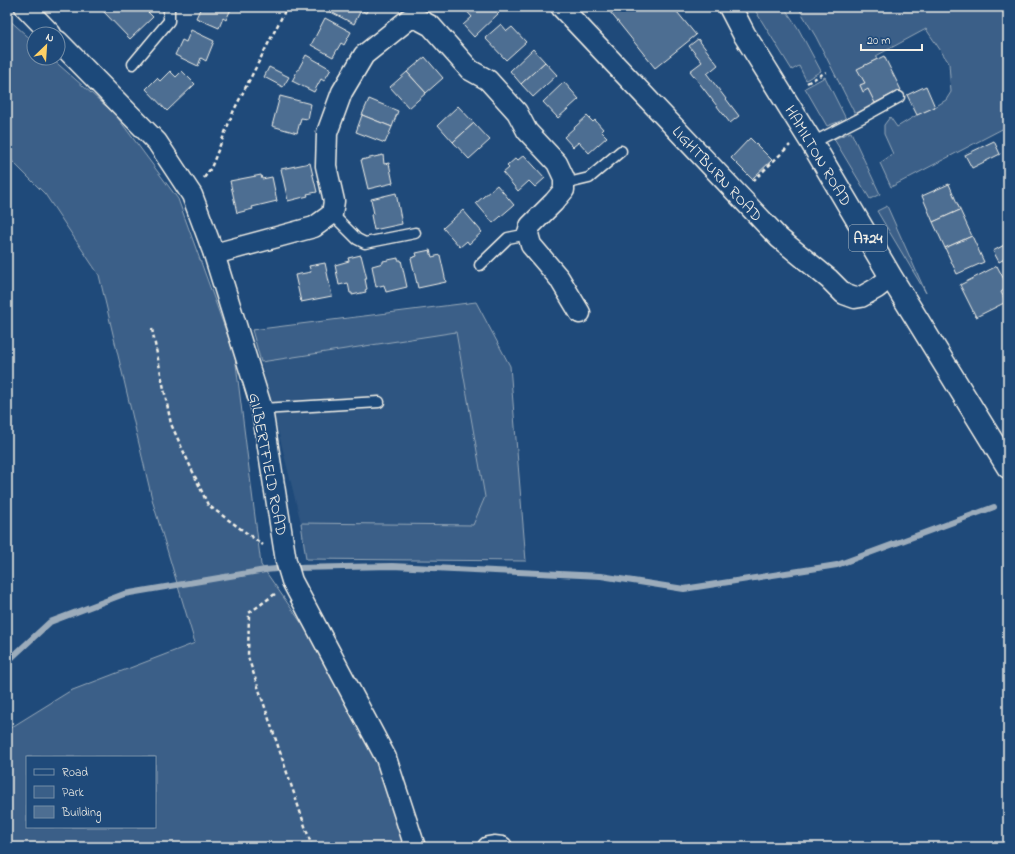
<svg xmlns="http://www.w3.org/2000/svg" width="1015" height="854" viewBox="0 0 1015 854" font-family="'Indie Flower',sans-serif">
	<style>
		.built { fill: #2d5581 }
		.green { fill: #3a5f88; stroke: #97a8b8; fill-rule: evenodd }
		.lines { fill: none; stroke-linecap: round; stroke-linejoin: round }
		.stream { stroke: #9cacbb; stroke-width: 6 }
		.building { fill: #4d6e92; stroke: #f4f1e8 }
		.service-casing { stroke: #f4f1e8; stroke-width: 13 }
		.minor-casing { stroke: #f4f1e8; stroke-width: 23 }
		.primary-casing { stroke: #f4f1e8; stroke-width: 25 }
		.path { stroke: #f4f1e8; stroke-width: 2.5; stroke-dasharray: 4 3; stroke-linecap: butt }
		.service { stroke: #1f4a7a; stroke-width: 10 }
		.minor { stroke: #1f4a7a; stroke-width: 20 }
		.primary { stroke: #1f4a7a; stroke-width: 22 }
		.labels { text-anchor: middle; stroke-width: 3; stroke-linejoin: round; paint-order: stroke }
		.shield { fill: #1f4a7a; stroke: #b4bfc7; stroke-width: 1 }
		.shield-label { font-size: 15px; font-weight: bold; fill: #f4f1e8 }
		.street-label { font-size: 16px; fill: #f4f1e8; stroke: #1f4a7a }
	</style>
	<rect width="100%" height="100%" fill="#1f4a7a"/>
	<filter id="ink" filterUnits="userSpaceOnUse"><feTurbulence type="fractalNoise" baseFrequency=".025" numOctaves="2"/><feDisplacementMap in="SourceGraphic" scale="8" xChannelSelector="R" yChannelSelector="G"/><feConvolveMatrix kernelMatrix="1 2 1 2 8 2 1 2 1" color-interpolation-filters="sRGB"/></filter>
	<g filter="url(#ink)">
		<path class="built" d="M456,332l29,165 -12,28 -172,-2 -40,-161z"/>
		<g class="green">
			<path d="M753,7h31l14,21 23,43 -15,9 -7,-14 -7,4z"/>
			<path d="M798,7h210v119l-117,61 -11,-24 13,-9 -9,-20v-9l6,-8 7,10 20,-12 18,-8 11,-7 5,-8 -2,-29 -23,-34 -50,27 1,3 -19,10 7,14 -5,2 3,6 5,-2 7,14 -20,11 -39,-77z"/>
			<path d="M7,18l27,24v16h17l64,56 63,85 57,157 26,209 46,66 66,124 29,74 4,18h-399v-117l63,-39 125,-48 -42,-140 -54,-228 -54,-81 -38,-38zM27,757h128v70h-128z"/>
			<path d="M825,77l21,42 -19,7 -22,-38z"/>
			<path d="M851,132l29,62 -10,5 -36,-60z"/>
			<path d="M887,206l39,87 -49,-82z"/>
			<path d="M476,302l34,64 16,195 -220,-2 -5,-36 172,2 12,-28 -29,-165 -195,30 -9,-32z"/>
		</g>
		<g class="lines">
			<g class="stream">
				<path d="M296,568l96,-2 209,10 83,13 153,-24 157,-58"/>
				<path d="M7,662l43,-40 74,-28 141,-24 11,-1"/>
			</g>
		</g>
		<g class="building">
			<path d="M107,7h30l3,3 3,-3 10,10 -23,22 -27,-28z"/>
			<path d="M201,7h31l-6,13 -3,-2 -4,10 -23,-10z"/>
			<path d="M331,7h38l-3,6 -5,-3 -7,14 -25,-13z"/>
			<path d="M463,7h32l-1,1 5,5 -25,24 -11,-12 9,-8z"/>
			<path d="M606,7h67l23,28 -41,33z"/>
			<path d="M325,18l26,14 -7,13 -3,-2 -8,14 -22,-12z"/>
			<path d="M501,24l6,7 5,-4 14,15 -20,18 -21,-22z"/>
			<path d="M191,30l23,11 -8,20 -5,-3 -3,8 -23,-11 7,-15 4,2z"/>
			<path d="M698,39l20,26 -11,9 32,42 -9,7 -40,-52 12,-9 -13,-16z"/>
			<path d="M533,49l12,13 -24,22 -11,-13z"/>
			<path d="M306,55l25,14 -7,12 -3,-2 -7,13 -22,-11z"/>
			<path d="M884,56l17,34 -26,13 -7,-14 -5,3 -3,-7 5,-2 -8,-14z"/>
			<path d="M425,57l18,21 -17,15 -19,-21z"/>
			<path d="M545,62l12,13 -24,22 -12,-13z"/>
			<path d="M269,67l20,10 -6,10 -19,-10z"/>
			<path d="M170,71l6,6 6,-6 13,13 -28,27 -21,-22 11,-11 3,3z"/>
			<path d="M407,72l19,21 -17,15 -19,-21z"/>
			<path d="M564,82l15,17 -21,19 -15,-16z"/>
			<path d="M926,86l9,21 -18,8 -10,-20z"/>
			<path d="M280,96l31,8 -3,15 -7,-1 -4,15 -25,-7z"/>
			<path d="M369,99l29,12 -6,16 -30,-12z"/>
			<path d="M458,106l16,17 -21,19 -15,-17z"/>
			<path d="M362,115l30,12 -7,16 -29,-11z"/>
			<path d="M587,116l6,6 2,-2 8,9 -2,2 6,6 -18,16 -10,-11 -6,5 -9,-10z"/>
			<path d="M474,123l16,17 -21,19 -16,-17z"/>
			<path d="M750,138l22,22 -20,19 -21,-21z"/>
			<path d="M994,141l6,13 -28,14 -7,-13z"/>
			<path d="M383,155l1,9 5,-1 4,20 -25,6 -7,-29z"/>
			<path d="M524,155l21,23 -10,9 -6,-6 -11,10 -15,-18 6,-5 -2,-2 9,-8 2,2z"/>
			<path d="M310,163l7,29 -10,2 1,2 -20,5 -7,-32z"/>
			<path d="M261,175l1,4 10,-2 5,24 -25,6 1,2 -16,4 -7,-32z"/>
			<path d="M949,184l11,26 -27,12 -11,-26z"/>
			<path d="M497,185l17,20 -21,18 -17,-20z"/>
			<path d="M396,193l6,31 -28,6 -3,-15 3,-1 -3,-15z"/>
			<path d="M463,210l19,22 -13,12 -2,-3 -7,6 -17,-19z"/>
			<path d="M960,210l12,26 -27,12 -12,-26z"/>
			<path d="M972,236l12,26 -27,12 -12,-26z"/>
			<path d="M1008,243v14l-9,5 -6,-11z"/>
			<path d="M430,250l2,7 8,-2 6,27 -28,6 -7,-30 6,-2 -1,-3z"/>
			<path d="M361,255l6,24h-2l2,10 -2,1 1,2 -14,3v-2h-2l-2,-10 -9,2 -4,-20 14,-4 -1,-3z"/>
			<path d="M398,258v2h3l6,27 -21,5 -2,-7 -8,2 -4,-21 11,-3v-2z"/>
			<path d="M325,263l7,33 -31,6 -6,-27 16,-3 -2,-6z"/>
			<path d="M997,266l11,21 -7,5 5,10 -30,15 -16,-32z"/>
		</g>
		<g class="lines">
			<g class="service-casing">
				<g id="service">
					<path d="M133,64l36,-43v-14"/>
					<path d="M812,143l47,-24 40,-22"/>
					<path d="M564,184l25,-6 32,-27"/>
					<path d="M332,214l25,25 8,4 50,-10"/>
					<path d="M480,265l28,-27 20,-4"/>
					<path d="M262,409l117,-7"/>
				</g>
			</g>
			<g class="minor-casing">
				<g id="minor">
					<path d="M25,7l26,27"/>
					<path d="M561,7l218,231 50,41 15,15 11,4 6,-1 16,-9 14,-11"/>
					<path d="M58,41l99,101 35,53 22,59 48,155 24,152 6,20 94,177 29,89"/>
					<path d="M214,254l100,-27 18,-13 2,-13 -8,-35 1,-33 15,-41 22,-37 45,-36h9l13,7 39,44 18,10 29,32 10,19 30,32 7,15v12l-10,12 -24,24 -2,8 3,11 28,33 21,35"/>
					<path d="M488,847l6,-1 8,1"/>
				</g>
			</g>
			<g class="primary-casing">
				<path id="primary" d="M730,7l14,27 68,109 79,134 117,190"/>
			</g>
			<g class="path">
				<path d="M807,83l19,-11"/>
				<path d="M204,178l7,-10 23,-58 53,-103"/>
				<path d="M753,181l37,-36"/>
				<path d="M152,329l19,95 37,81 55,40"/>
				<path d="M275,594l-26,19 -1,44 64,190"/>
			</g>
			<use href="#service" class="service"/>
			<use href="#minor" class="minor"/>
			<use href="#primary" class="primary"/>
		</g>
	</g>
	<g class="labels">
		<rect class="shield" x="849" y="225" width="38" height="26" rx="3"/>
		<g class="shield-label">
			<text x="868" y="243">A724</text>
		</g>
		<g class="street-label">
			<text transform="translate(819 155) rotate(59)" y="6">HAMILTON ROAD</text>
			<text transform="translate(718 173) rotate(47)" y="6">LIGHTBURN ROAD</text>
			<text transform="translate(269 464) rotate(79)" y="6">GILBERTFIELD ROAD</text>
		</g>
	</g>
	<rect width="1015" height="854" fill="none" stroke="#1f4a7a" stroke-width="24"/>
	<rect x="12" y="12" width="991" height="830" fill="none" stroke="#f4f1e8" stroke-width="1.5" filter="url(#ink)"/>
	<rect x="26" y="756" width="130" height="72" fill="#1f4a7a" stroke="#748da6"/>
	<rect x="34" y="769" width="20" height="6" fill="#1f4a7a" stroke="#748da6"/>
	<text x="62" y="776" font-size="12" fill="#f4f1e8">Road</text>
	<rect x="34" y="786" width="20" height="12" fill="#3a5f88" stroke="#748da6"/>
	<text x="62" y="796" font-size="12" fill="#f4f1e8">Park</text>
	<rect x="34" y="806" width="20" height="12" fill="#4d6e92" stroke="#748da6"/>
	<text x="62" y="816" font-size="12" fill="#f4f1e8">Building</text>
	<g transform="translate(46 46) rotate(25)"><circle r="19" fill="#1f4a7a" stroke="#748da6"/>
	<path d="M0-3L7 15L0 10L-7 15Z" fill="#ffd166"/>
	<text y="-6" font-size="11" font-weight="bold" text-anchor="middle" fill="#f4f1e8">N</text>
	</g>
	<path d="M861 44v6h61v-6" fill="none" stroke="#f4f1e8" stroke-width="2"/>
	<text x="867" y="44" font-size="12" fill="#f4f1e8" stroke="#1f4a7a" stroke-width="3" paint-order="stroke">20 m</text>
</svg>
